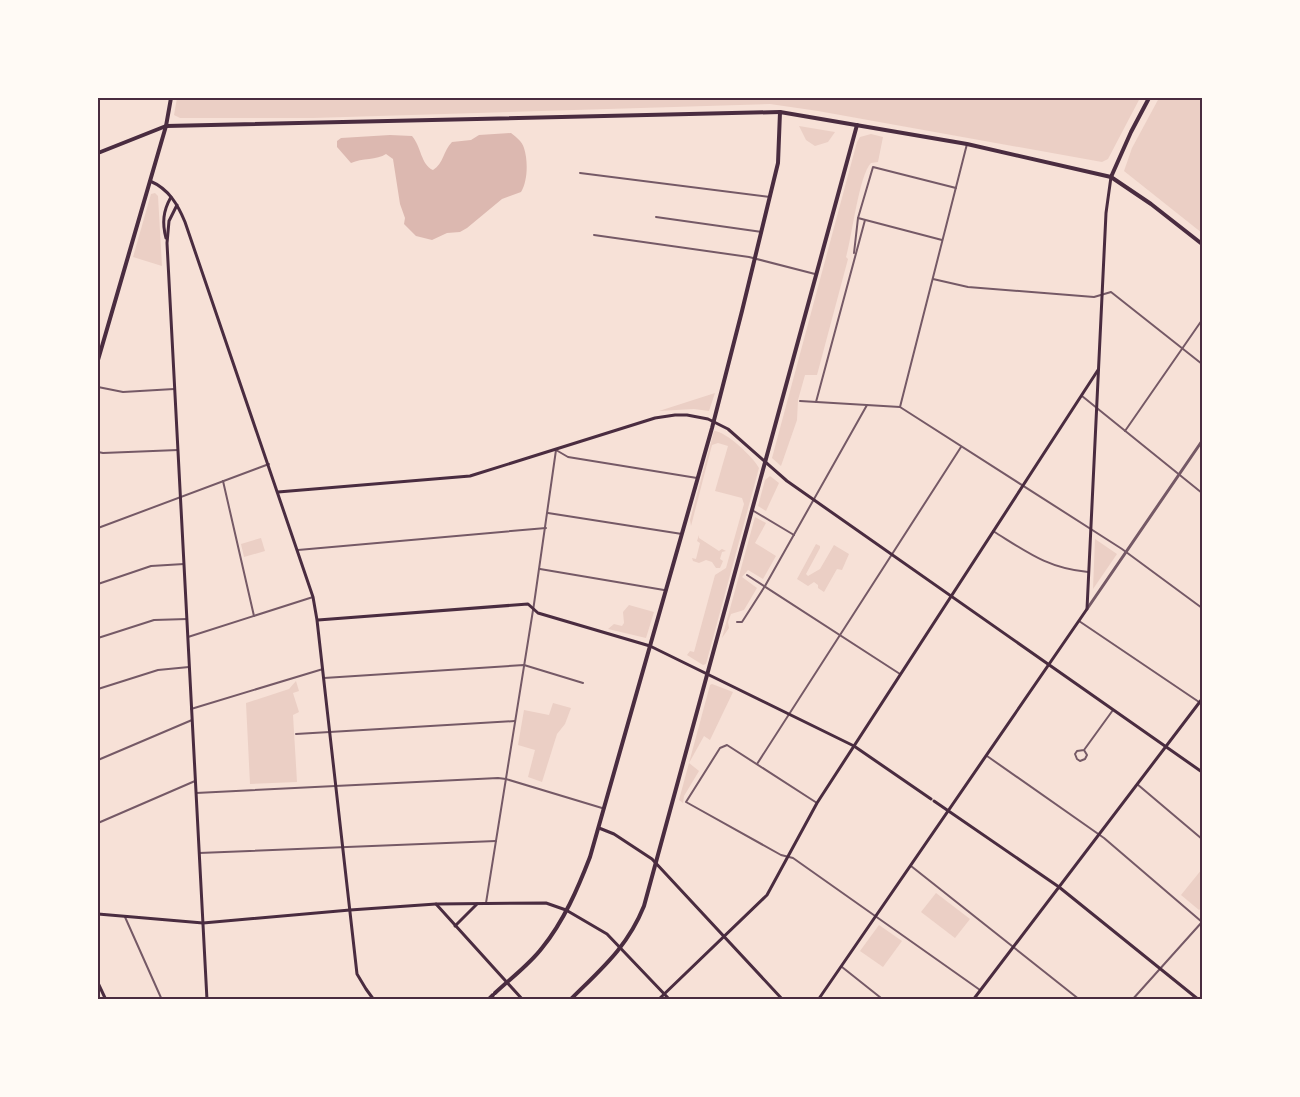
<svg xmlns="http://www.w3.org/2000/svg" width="1300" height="1097" viewBox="0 0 1300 1097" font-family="Signika,sans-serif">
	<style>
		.green { fill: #ebcfc5 }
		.water { fill: #dcb8b0 }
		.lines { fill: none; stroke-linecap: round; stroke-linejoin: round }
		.minor { stroke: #755966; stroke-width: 2 }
		.tertiary { stroke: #755966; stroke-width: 3 }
		.secondary { stroke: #4a2c40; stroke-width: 3 }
		.primary { stroke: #4a2c40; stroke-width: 4 }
		.trunk { stroke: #4a2c40; stroke-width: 4 }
		.neatline { fill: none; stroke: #4a2c40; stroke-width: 2 }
	</style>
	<rect width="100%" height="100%" fill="#f7e1d7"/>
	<g class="green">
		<path d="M177,98h963l-32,61 -6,3 -284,-51 -48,-7 -457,14h-133l-6,-3z"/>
		<path d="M1159,98h43v135l-78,-62 8,-23z"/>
		<path d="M799,126l36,6 -7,10 -13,4 -9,-6z"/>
		<path d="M871,134l12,3 -5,25 -7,1c-12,12 -19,74 -25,94l2,2 -31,116h-12l-7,25 -1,20 -16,46 -9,-8 85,-316 3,-5z"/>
		<path d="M155,193l3,3 4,70 -29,-9 18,-63z"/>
		<path d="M715,393l-6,18 -15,-2 -35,2z"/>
		<path d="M714,431c12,0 40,27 45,37l-53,196 -3,1 -16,-10 3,-4 4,1 21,-77 11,-7 18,-64 -2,-6 -27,-7 13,-45 -10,-3 -6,2 -21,81 -1,-6z"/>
		<path d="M770,476l9,7 -13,28 -8,-5 7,-26z"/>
		<path d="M755,517l11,6 -11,20 21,13 -13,23 -15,-9 -6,7 15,11 -13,22 -13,4 -3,8 1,6 -7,10z"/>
		<path d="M699,535v3l20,13 3,-2 4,2 -4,1 -2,7 3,2 -3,7h-4l-4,-6 -6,-2 -7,3 -6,-2 -1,-3 4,1 4,-16 -3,-2z"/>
		<path d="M261,538l4,13 -21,6 -3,-13z"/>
		<path d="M1095,539l22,15 -24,35z"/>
		<path d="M816,544l4,2v2l-14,26 2,2 12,-7 14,-24 15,9 -7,16 -5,-1 -13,23 -6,-4v-3l-4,-3 -6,4 -11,-7z"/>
		<path d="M629,605l25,7 -8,26 -38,-9 6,-5 8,2 2,-3 -1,-11z"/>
		<path d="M296,681l3,10 -6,2 6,19 -6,3 4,67 -47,2 -4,-81 43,-14z"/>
		<path d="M712,684l21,8 -23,48 -6,-4 -15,27 10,8 -15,25 -1,7 -4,-3 31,-115z"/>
		<path d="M553,703l18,5 -6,16 -8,10 -15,48 -14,-5 7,-27 -17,-5 6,-35 25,5z"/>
		<path d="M1202,869v39l-3,2 -18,-15z"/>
		<path d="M936,893l34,26 -15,19 -34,-26z"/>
		<path d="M879,925l23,16 -19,26 -23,-16z"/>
	</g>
	<path class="water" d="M511,133c5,4 11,8 13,15 4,12 4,33 -3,44l-19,7 -35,29 -7,4 -13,1 -15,7 -16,-4 -12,-12 1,-6 -5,-14 -7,-45 -7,-5c-9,6 -24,4 -35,9l-14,-16v-6l4,-3 49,-3 22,1c9,10 9,29 21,34 11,-7 10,-19 19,-28l19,-2 8,-5z"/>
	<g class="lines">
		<g class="minor">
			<path d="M580,173l190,24"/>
			<path d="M656,217l106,15"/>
			<path d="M858,218l84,22"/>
			<path d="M594,235l155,22 66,17"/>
			<path d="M854,253l4,-35 15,-51 83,21"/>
			<path d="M933,279l35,8 126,10 17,-5 91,72"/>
			<path d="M98,387l25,5 51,-3"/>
			<path d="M1082,396l120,97"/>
			<path d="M800,401l100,6 222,142 80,59"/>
			<path d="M816,402l49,-182"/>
			<path d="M900,407l67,-263"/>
			<path d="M1125,431l77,-111"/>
			<path d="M98,452l5,1 75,-3"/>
			<path d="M223,481l31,135"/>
			<path d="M752,510l42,25"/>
			<path d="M548,513l134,21"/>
			<path d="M98,528l171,-64"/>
			<path d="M993,531c34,21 54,37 95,41"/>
			<path d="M298,550l248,-22"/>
			<path d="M540,569l124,21"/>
			<path d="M747,575l153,99"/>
			<path d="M98,584l53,-18 33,-2"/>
			<path d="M1079,621l120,81"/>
			<path d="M737,622h5l23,-36 102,-181"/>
			<path d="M188,637l125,-40"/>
			<path d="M98,638l56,-18 33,-1"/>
			<path d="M324,678l200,-13 59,18"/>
			<path d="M98,689l60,-19 31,-3"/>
			<path d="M191,709l132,-40"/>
			<path d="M296,734l219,-13"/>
			<path d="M1084,750l-7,1 -2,3 2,5 3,2 5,-2 2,-4 -3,-5 29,-40"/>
			<path d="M987,756l117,82 98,84"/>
			<path d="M98,760l94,-40"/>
			<path d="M757,764l204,-317"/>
			<path d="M1137,784l65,55"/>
			<path d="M196,793l302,-15 8,1 96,29"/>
			<path d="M817,803l-90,-58 -7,3 -34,54 95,53 12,3 187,132"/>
			<path d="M98,823l97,-42"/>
			<path d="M199,853l297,-12"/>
			<path d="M911,866l169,134"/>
			<path d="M486,903l48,-299 22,-154 12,7 129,21"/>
			<path d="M125,917l37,83"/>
			<path d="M842,967l39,31"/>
			<path d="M1132,1000l70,-78"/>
		</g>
		<path class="tertiary" d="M1087,609l115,-168"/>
		<g class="secondary">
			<path d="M150,181c19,8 28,24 35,41l128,375 4,23 40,354 9,15 8,11"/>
			<path d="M177,205l-8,16 -2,22 40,757"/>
			<path d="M166,238c-4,-15 -3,-27 5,-41"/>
			<path d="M278,492l192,-16 185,-58 20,-3h12l21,4 20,10 59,52 415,291"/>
			<path d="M318,620l210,-16 10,9 112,33 204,100 77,53"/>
			<path d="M934,801l125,86 140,113"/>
			<path d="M599,828l15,6 38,25 131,141"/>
			<path d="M436,904l87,96"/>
			<path d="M98,914l105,9 147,-13 86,-6 110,-1 20,7 41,24 63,66"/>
			<path d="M455,926l22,-22"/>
			<path d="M98,983l8,17"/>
			<path d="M658,1000l109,-105 50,-92 281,-433"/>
			<path d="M818,1000l269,-391 19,-396 5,-36"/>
			<path d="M973,1000l229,-301"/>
		</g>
		<g class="primary">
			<path d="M98,153l68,-27 614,-14"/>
			<path d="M1111,177l40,27 51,40"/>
			<path d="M98,360l68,-234 5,-28"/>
		</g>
		<g class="trunk">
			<path d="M495,993c16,-15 34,-28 47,-45 22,-27 36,-60 48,-91l122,-429 30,-117 36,-148 2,-51 187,32 144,33 20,-45 18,-34"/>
			<path d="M488,1000l5,-5"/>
			<path d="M570,1000c31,-31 57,-52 74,-94l213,-781"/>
		</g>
	</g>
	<rect width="1300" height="1097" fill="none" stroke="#fffaf5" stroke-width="198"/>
	<rect x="99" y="99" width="1102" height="899" class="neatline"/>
</svg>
